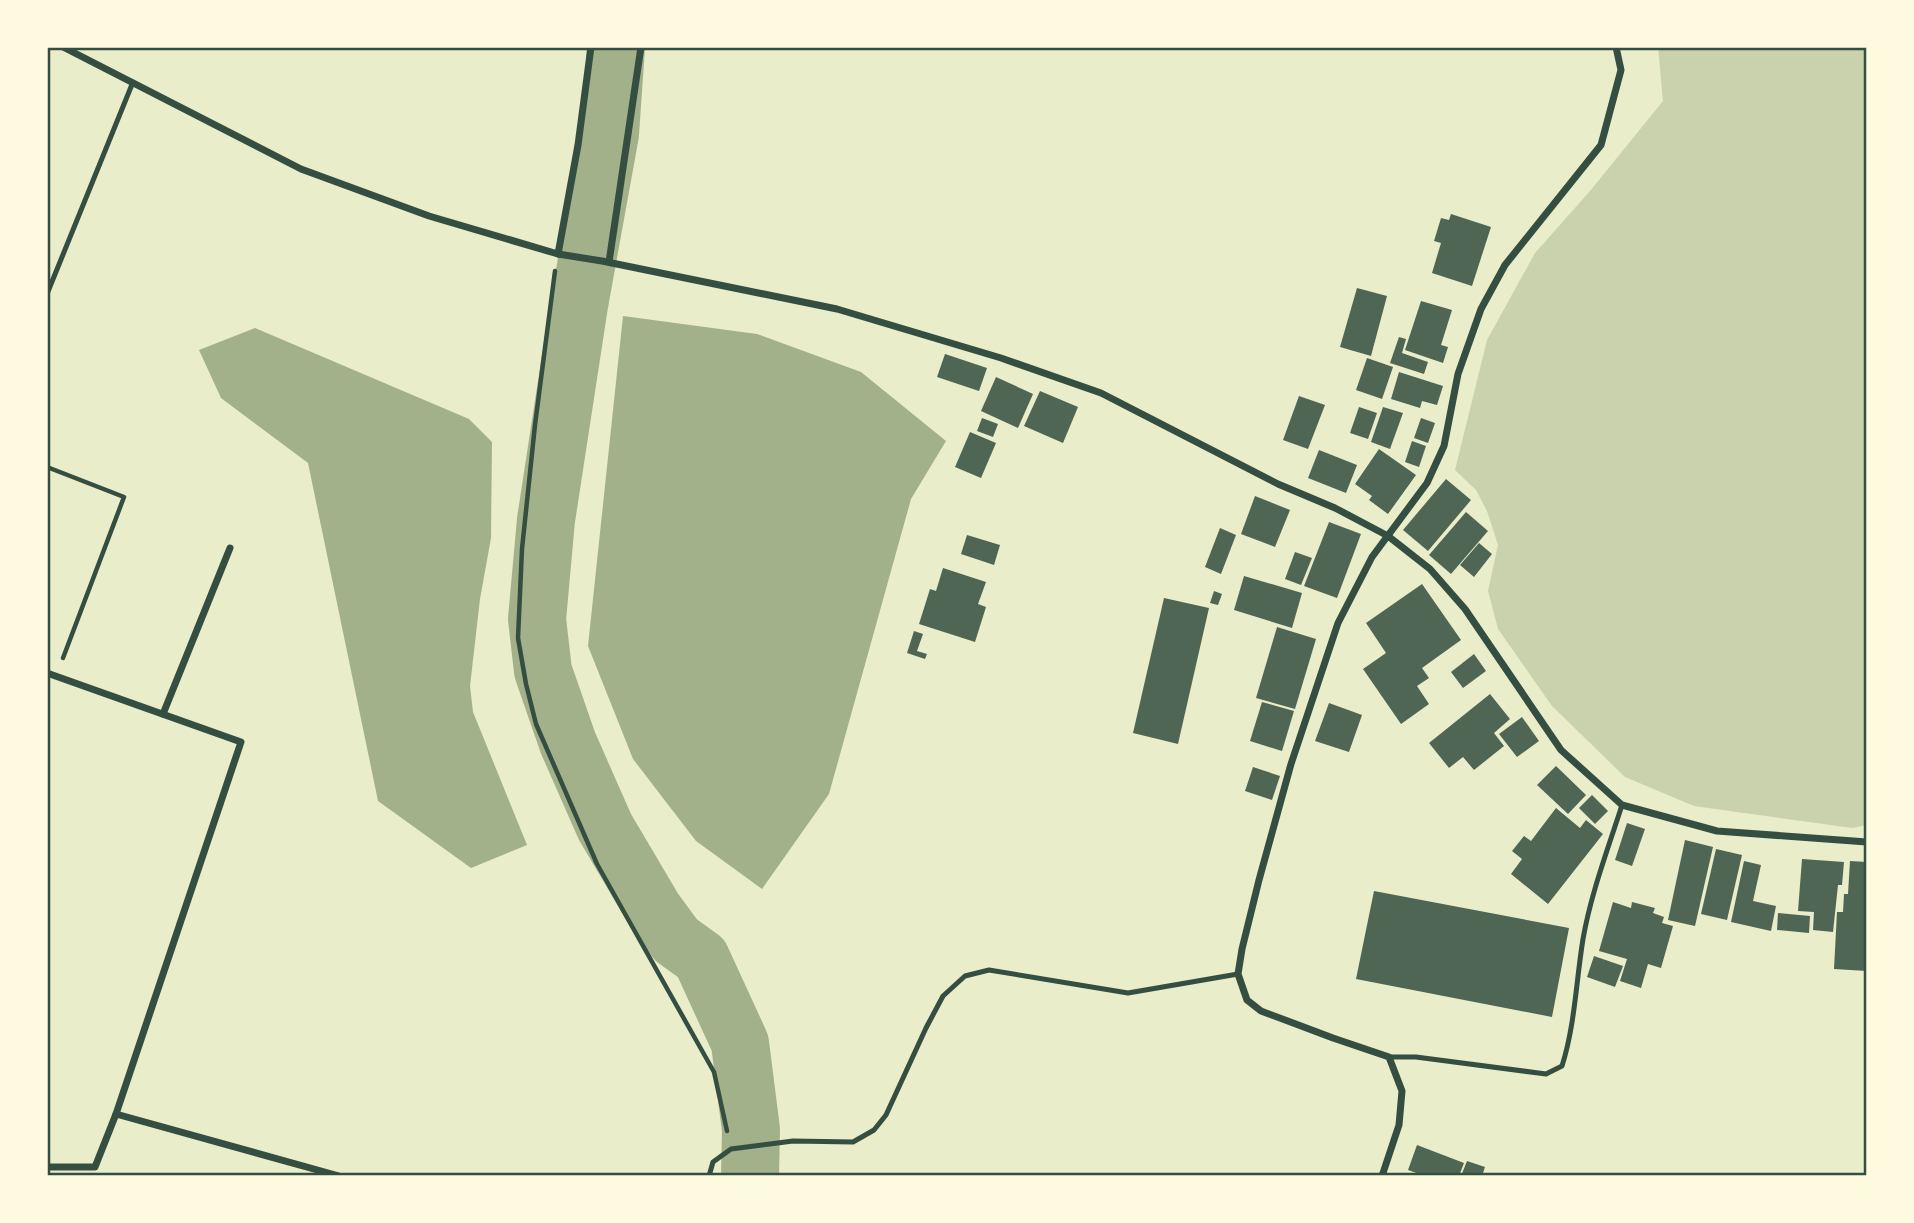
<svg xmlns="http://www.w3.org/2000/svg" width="1914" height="1223" viewBox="0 0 1914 1223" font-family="Barlow,sans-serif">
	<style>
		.green { fill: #cad2ad }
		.water { fill: #a3b18a }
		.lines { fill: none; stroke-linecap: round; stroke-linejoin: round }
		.river { stroke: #a3b18a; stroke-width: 58 }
		.building { fill: #4f6655 }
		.path { stroke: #344e41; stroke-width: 4.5 }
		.service { stroke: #344e41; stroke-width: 5 }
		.minor { stroke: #344e41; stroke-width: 7 }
		.neatline { fill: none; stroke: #344e41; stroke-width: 2.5 }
	</style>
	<rect width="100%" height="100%" fill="#e9edc9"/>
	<path class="green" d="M1658,47h209v778l-15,3 -158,-22 -69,-29 -73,-71 -54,-77 -10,-38 10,-46 -11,-34 -11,-21 -21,-20 32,-130 48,-87 55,-62 73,-90z"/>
	<g class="water">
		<path d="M623,316l134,18 104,38 85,69 -35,58 -82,295 -67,95 -66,-48 -63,-82 -45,-113z"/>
		<path d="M255,328l214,91 23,23 -1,96 -11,61 -10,87 3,26 54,133 -56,23 -93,-67 -70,-338 -87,-65 -22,-48z"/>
	</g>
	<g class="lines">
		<path class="river" d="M616,47l-6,87 -31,171 -33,215 -9,99 6,52 25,72 37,84 49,83 22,30 25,18 39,85 11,87 -1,46"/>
	</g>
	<g class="building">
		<path d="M1451,214l40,13 -19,59 -40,-13 9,-30 -7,-2 7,-23 8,2z"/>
		<path d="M1357,288l30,8 -16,60 -31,-9z"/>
		<path d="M1421,301l31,9 -11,35 7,2 -5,16 -38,-13z"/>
		<path d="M1399,337l7,2 -4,14 26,9 -4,12 -34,-11z"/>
		<path d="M945,354l42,14 -8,23 -42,-14z"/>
		<path d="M1367,358l26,9 -11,32 -26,-9z"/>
		<path d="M1399,372l44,14 -6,19 -15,-4 -2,7 -29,-9z"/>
		<path d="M996,377l37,17 -15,34 -37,-17z"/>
		<path d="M1040,391l38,16 -15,36 -39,-17z"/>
		<path d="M1299,396l26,9 -17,44 -25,-9z"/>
		<path d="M1359,407l18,6 -9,26 -18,-6z"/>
		<path d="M1383,407l20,6 -13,36 -19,-7z"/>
		<path d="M982,418l16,6 -5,13 -16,-6z"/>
		<path d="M1421,418l14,5 -7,20 -14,-5z"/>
		<path d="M970,432l26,11 -15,35 -26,-11z"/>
		<path d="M1412,441l14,5 -7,21 -14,-5z"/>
		<path d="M1379,449l37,26 -28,39 -19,-14 3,-4 -17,-12z"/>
		<path d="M1319,450l38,15 -11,28 -38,-15z"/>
		<path d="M1446,479l25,21 -43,51 -25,-21z"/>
		<path d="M1255,496l35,14 -15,37 -34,-13z"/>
		<path d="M1466,512l22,19 -37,43 -22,-19z"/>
		<path d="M1329,522l32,12 -24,64 -33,-12z"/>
		<path d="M1220,528l16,7 -15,39 -16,-7z"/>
		<path d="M967,535l33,10 -6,20 -33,-11z"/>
		<path d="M1479,543l13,11 -18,23 -14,-12z"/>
		<path d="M1295,552l17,6 -11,27 -16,-6z"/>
		<path d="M943,568l43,14 -8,22 8,3 -11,35 -56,-18 11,-35 6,2z"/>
		<path d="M1244,576l58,17 -10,35 -58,-18z"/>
		<path d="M1422,584l39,56 -39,28 7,10 -12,8 12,18 -28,20 -38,-55 23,-16 -20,-30z"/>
		<path d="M1214,591l8,3 -4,11 -8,-2z"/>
		<path d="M1164,598l45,10 -31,136 -45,-11z"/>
		<path d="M1277,627l39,12 -21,70 -39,-11z"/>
		<path d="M914,631l9,3 -6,17 10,3 -2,5 -18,-6z"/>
		<path d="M1474,654l12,17 -23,17 -12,-16z"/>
		<path d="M1490,694l20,25 -16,14 10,13 -30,24 -11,-13 -14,11 -20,-25z"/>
		<path d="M1262,702l32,9 -12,40 -32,-10z"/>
		<path d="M1329,703l33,12 -13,37 -34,-11z"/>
		<path d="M1522,717l17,24 -22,16 -18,-23z"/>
		<path d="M1556,766l30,29 -18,19 -31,-29z"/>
		<path d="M1253,767l27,9 -8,24 -27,-9z"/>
		<path d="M1592,795l16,16 -13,13 -16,-16z"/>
		<path d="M1556,808l24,20 6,-8 17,14 -55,70 -37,-30 11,-15 -10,-8 12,-15 7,5z"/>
		<path d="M1627,823l18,6 -13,37 -17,-6z"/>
		<path d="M1685,840l28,7 -18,79 -27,-6z"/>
		<path d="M1716,849l26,6 -15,65 -26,-6z"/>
		<path d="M1802,859l42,3 -2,23h-4l-5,47 -20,-2 1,-18 -16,-1z"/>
		<path d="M1744,861l17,4 -8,36 23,5 -5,25 -40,-9z"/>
		<path d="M1850,861l17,1v109l-33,-2 3,-57h6l1,-18h4z"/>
		<path d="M1374,891l195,37 -17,89 -196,-38z"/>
		<path d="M1613,902l18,6 1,-6 23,6 -2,5 11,4 -2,6 11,3 -12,42 -13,-4 -7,24 -21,-7 7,-22 -28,-8z"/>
		<path d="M1778,913l32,3 -1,17 -32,-3z"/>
		<path d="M1594,956l29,10 -8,21 -28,-10z"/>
		<path d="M1417,1145l47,18 -5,13h-34l-17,-6z"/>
		<path d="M1467,1161l18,6 -3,9h-21z"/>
	</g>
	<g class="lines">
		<g class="path">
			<path d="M555,271l-20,154 -13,124 -4,89 8,46 10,40 61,140 117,208 13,59"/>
			<path d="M47,467l77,30 -61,161"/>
		</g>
		<g class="service">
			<path d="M47,294l86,-212"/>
			<path d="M1389,1057h27l130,17 16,-8c13,-41 14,-84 21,-127 8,-46 25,-90 39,-134"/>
			<path d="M709,1176l4,-14 18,-13 62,-8 60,1 21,-12 12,-15 40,-87 17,-32 22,-20 24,-6 139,23 110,-19"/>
		</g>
		<g class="minor">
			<path d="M63,47l238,122 128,47 129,38 44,7 235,48 164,49 100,35 177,91 57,24 53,28 42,33 35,40 96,141 61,55 95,26 150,11"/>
			<path d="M558,254l20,-109 13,-98"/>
			<path d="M609,262l32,-215"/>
			<path d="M47,673l194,69 -125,372 -21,53h-48"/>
			<path d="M163,714l67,-166"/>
			<path d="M116,1114l223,62"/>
			<path d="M1382,1176l17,-51 3,-34 -13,-34 -56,-19 -72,-27 -14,-11 -9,-26 4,-25 17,-69 32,-116 47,-141 34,-66 55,-74 17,-37 14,-72 23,-65 24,-44 96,-120 20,-75 -5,-23"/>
		</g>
	</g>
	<rect width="1914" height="1223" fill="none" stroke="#fefae0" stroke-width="98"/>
	<rect x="49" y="49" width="1816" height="1125" class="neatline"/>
</svg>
